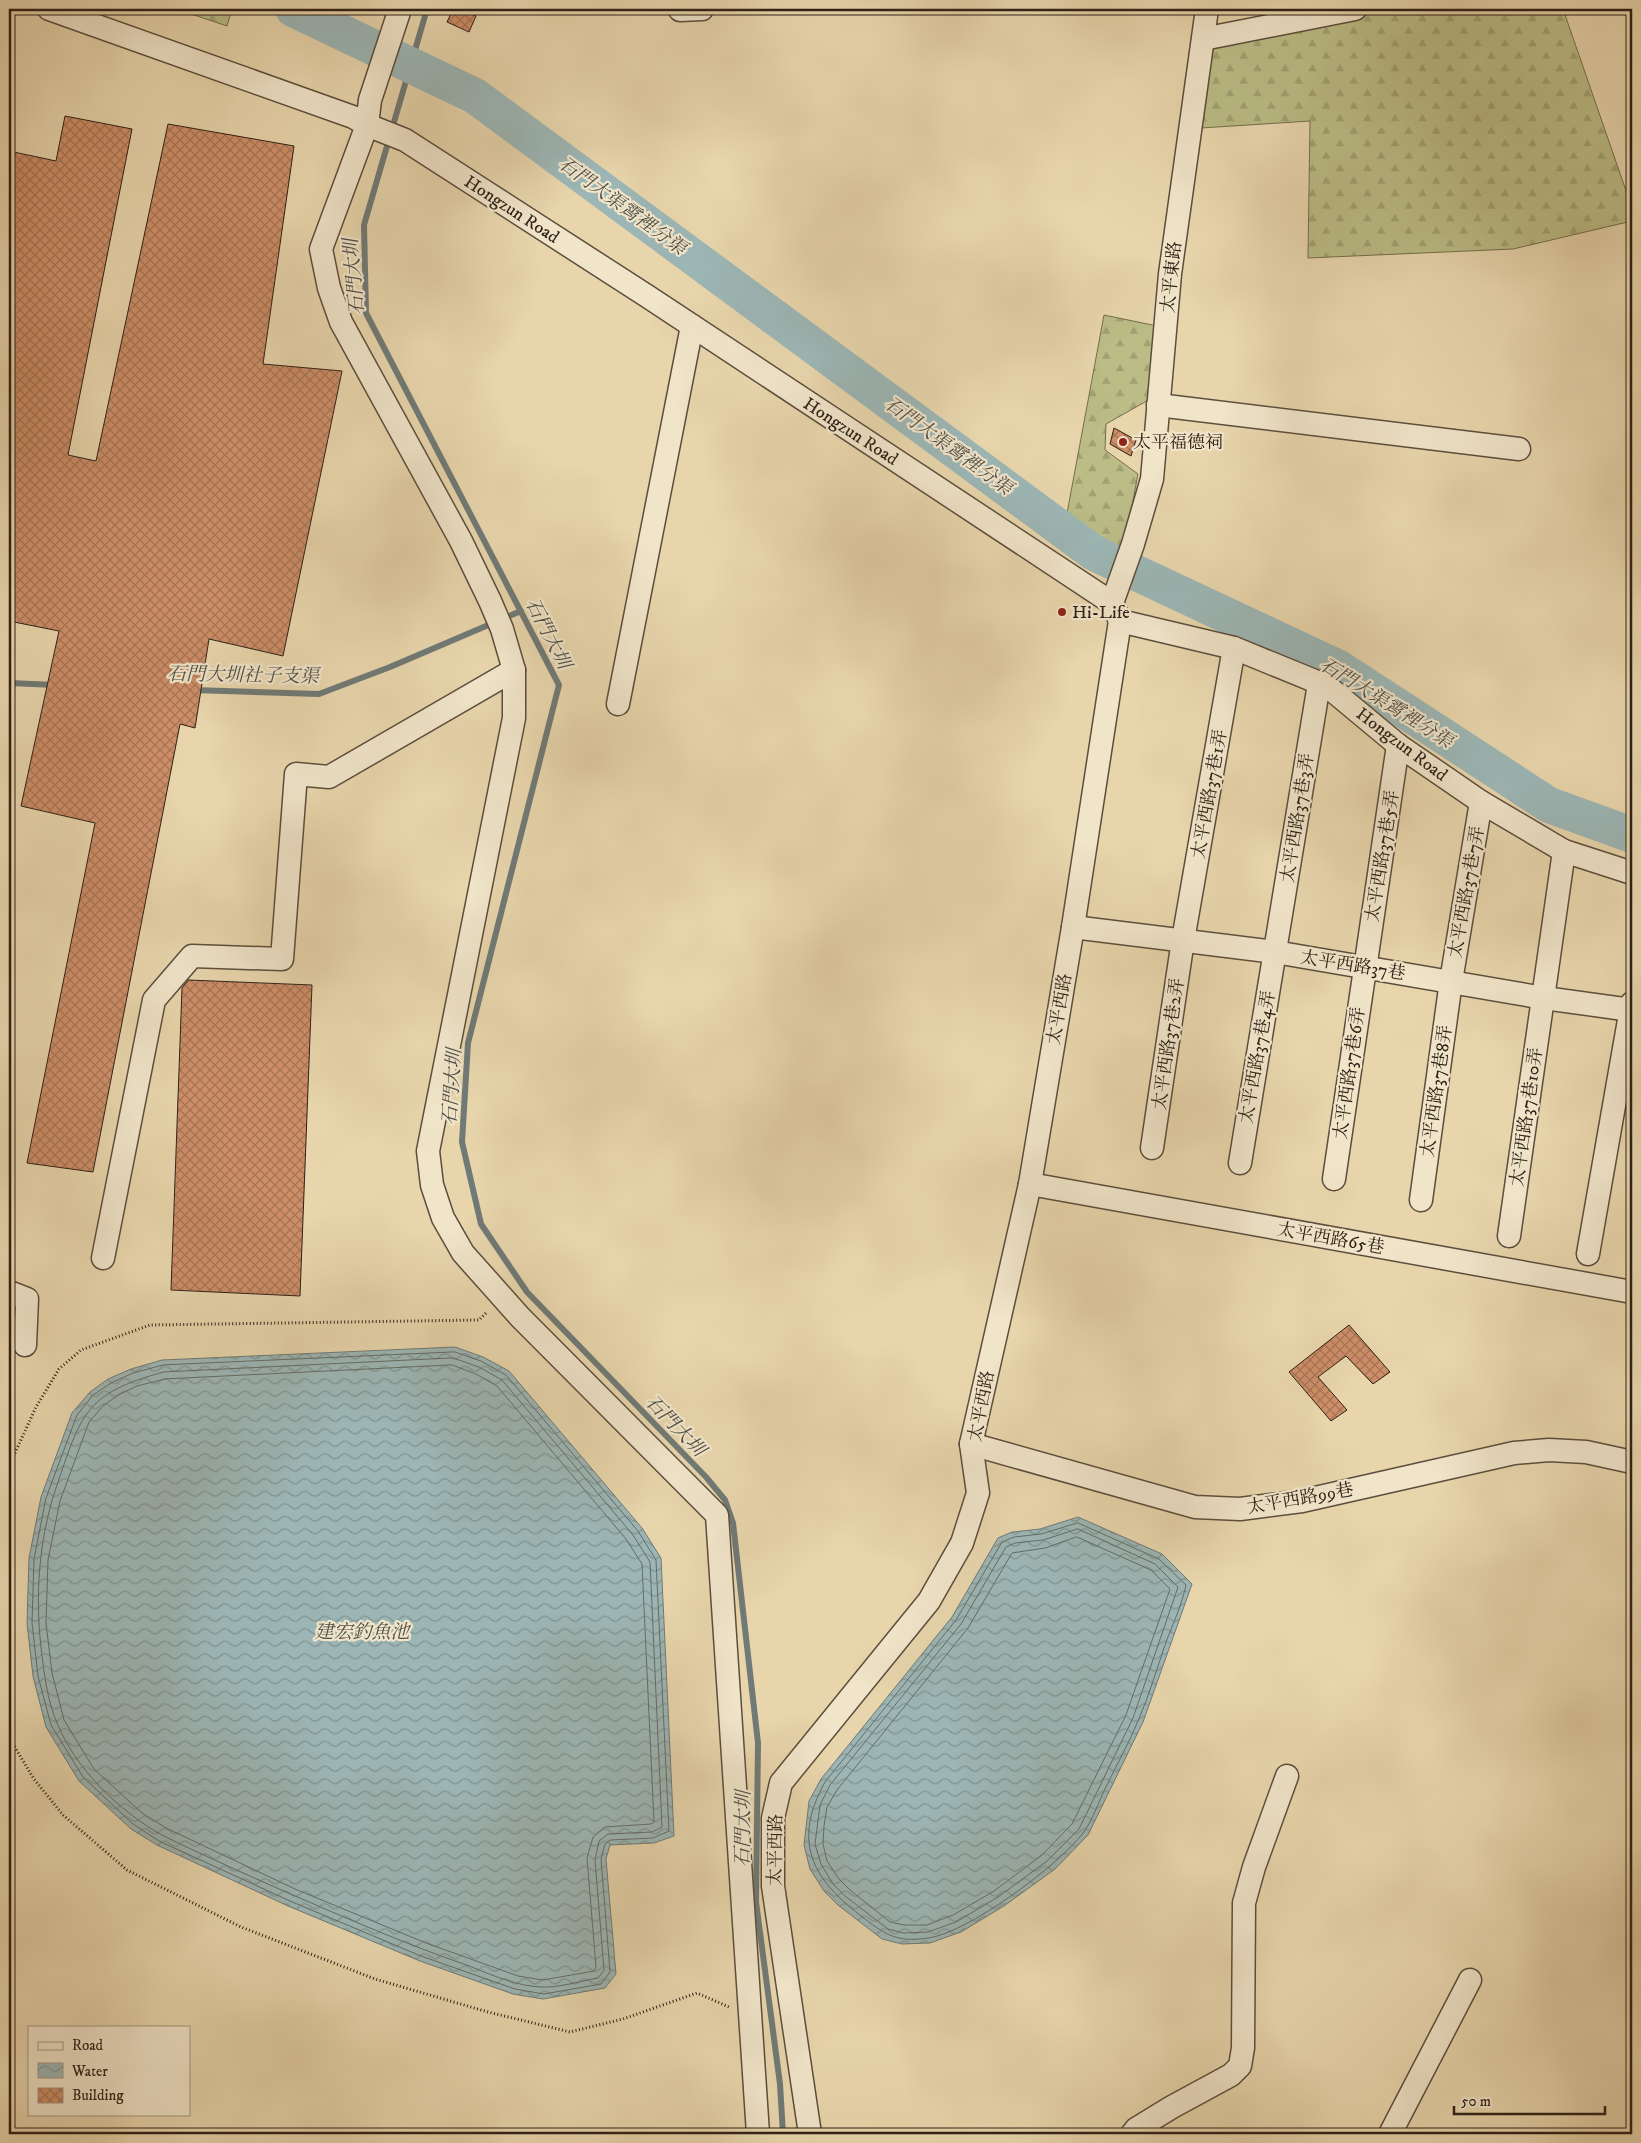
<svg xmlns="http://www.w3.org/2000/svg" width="1641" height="2143" viewBox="0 0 1641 2143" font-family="'IM FELL DW Pica','Noto Serif TC',serif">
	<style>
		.forest { fill: url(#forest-firs); stroke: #746e4e }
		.water { fill: url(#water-waves); stroke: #707a76 }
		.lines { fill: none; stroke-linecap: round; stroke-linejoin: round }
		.shore { stroke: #656c66; stroke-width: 1 }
		.stream { stroke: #707a76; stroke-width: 6 }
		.river { stroke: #9cb6b5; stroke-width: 36 }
		.building { fill: url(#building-cross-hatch); stroke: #2e2117 }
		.minor-casing { stroke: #5c4e3c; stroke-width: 25 }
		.path { stroke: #2e2117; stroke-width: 3; stroke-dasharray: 1 2.5; stroke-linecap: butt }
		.minor { stroke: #f0e4c9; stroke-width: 22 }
		.poi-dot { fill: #8f2418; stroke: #f0e4c9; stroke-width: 2 }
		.labels { text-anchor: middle; stroke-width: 4.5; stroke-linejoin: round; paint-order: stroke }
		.street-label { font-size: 18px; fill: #2e2117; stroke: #f0e4c9 }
		.poi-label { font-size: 18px; fill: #2e2117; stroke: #f0e4c9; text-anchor: start }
		.water-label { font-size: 19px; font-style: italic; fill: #4f4e46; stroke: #f0e4c9 }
	</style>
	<defs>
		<pattern id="forest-firs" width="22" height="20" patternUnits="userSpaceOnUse" patternTransform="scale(1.25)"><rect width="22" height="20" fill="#bbbc86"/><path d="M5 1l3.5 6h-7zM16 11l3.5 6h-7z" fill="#a1a173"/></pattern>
		<pattern id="water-waves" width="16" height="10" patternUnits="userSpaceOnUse" patternTransform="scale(1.25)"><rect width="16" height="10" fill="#9cb6b5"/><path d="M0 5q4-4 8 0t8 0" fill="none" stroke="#809492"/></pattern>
		<pattern id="building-cross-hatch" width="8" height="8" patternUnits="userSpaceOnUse" patternTransform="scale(1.25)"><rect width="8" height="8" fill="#cd8e68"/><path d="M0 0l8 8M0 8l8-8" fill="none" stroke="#a77455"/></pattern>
	</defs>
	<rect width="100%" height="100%" fill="#e8d5ac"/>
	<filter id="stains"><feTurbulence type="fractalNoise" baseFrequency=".004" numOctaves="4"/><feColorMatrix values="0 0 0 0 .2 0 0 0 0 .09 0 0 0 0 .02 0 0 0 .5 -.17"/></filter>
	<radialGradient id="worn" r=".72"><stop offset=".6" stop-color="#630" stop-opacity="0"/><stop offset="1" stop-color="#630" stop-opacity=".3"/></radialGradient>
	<g class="forest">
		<path d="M176,9h56l-5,17z"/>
		<path d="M1376,9h187l69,199v13l-119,28 -205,9 2,-137 -109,7 9,-87z"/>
		<path d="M1104,315l58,12 -10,71 -46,26 -1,26 33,24 -16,86 -25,-12 -32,-24z"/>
	</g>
	<g class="water">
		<path d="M455,1347l28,10 26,14 133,157 19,30 13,278 -20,7 -44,2 -4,14 10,115 -11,14 -62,11 -30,-5 -93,-33 -132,-55 -131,-61 -26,-16 -52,-48 -33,-54 -13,-51 -6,-53 2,-65 12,-61 31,-84 18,-21 18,-13 23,-10 31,-9z"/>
		<path d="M1078,1517l84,37 30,30 -49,138 -55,113 -33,34 -51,37 -43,26 -31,11 -28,1 -20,-5 -44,-34 -14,-14 -14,-22 -6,-24 5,-44 12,-22 131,-162 46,-79 14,-6 28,-3z"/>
	</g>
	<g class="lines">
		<g class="shore">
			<path d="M455,1352l26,9 25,14 132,156 18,29 13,271 -16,7 -43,2 -5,4 -4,15 9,113 -9,12 -57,10 -29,-5 -94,-33 -131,-55 -131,-60 -26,-17 -50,-47 -32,-52 -13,-49 -6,-53 2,-64 12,-61 31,-83 16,-20 18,-12 22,-10 30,-8z"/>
			<path d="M453,1358l26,9 23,13 131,155 17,27 12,265 -10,5 -44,2 -9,7 -4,19 9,110 -6,8c-18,3 -39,10 -57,9 -24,-1 -47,-11 -69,-20 -41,-14 -81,-30 -121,-47 -40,-17 -79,-34 -119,-52 -23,-11 -47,-21 -70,-33 -42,-23 -87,-67 -105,-112 -10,-23 -13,-51 -16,-76 -6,-51 -2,-109 15,-159 25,-73 28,-95 108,-116z"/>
			<path d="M452,1365l24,9 21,12 129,153 16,25 12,258 -3,2 -46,3 -12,10 -6,21 9,109 -2,4 -51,9 -25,-4 -92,-33 -131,-54 -129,-61 -24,-15 -48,-44 -30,-49 -12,-47 -6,-50 2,-63 12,-59 29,-79 14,-16 15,-11 19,-9 28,-7z"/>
			<path d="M1078,1523l81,36 27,26c-4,19 -13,39 -20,57 -9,26 -17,54 -28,79 -9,22 -21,43 -31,64 -8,15 -14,35 -24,48 -24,32 -115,100 -155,105 -32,5 -44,-4 -68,-23 -50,-38 -67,-75 -35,-133l131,-162 46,-78 12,-5 27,-3z"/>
			<path d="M1078,1529l77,35 23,23 -45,131 -54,111 -32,32 -49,36 -42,25 -28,10 -25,1 -15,-4 -43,-33 -12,-12 -12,-20 -6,-20 5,-39 10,-20 131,-161 45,-77 9,-4 28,-3z"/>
			<path d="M1077,1537l74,33 19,19 -44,126 -54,109 -30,31 -48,36 -41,24 -26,10h-23l-14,-3 -40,-32 -11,-11 -12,-18 -4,-17 1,-18 3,-19 10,-17 131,-162 44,-75 33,-5z"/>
		</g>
		<g class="stream">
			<path d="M427,9l-63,216 2,88 193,372 -91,358 -6,99 19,82 46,68 179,185 19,23 8,23 25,220 -2,159 24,182 3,50"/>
			<path d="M9,683l47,2"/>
			<path d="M193,690l126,4 71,-27 131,-56"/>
		</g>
		<path class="river" d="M293,9l182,87 619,457 245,115 210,137 83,30"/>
	</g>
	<g class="building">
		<path d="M453,9h6l17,7 -7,16 -22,-10z"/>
		<path d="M65,116l67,13 -64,326 28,6 72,-337 126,22 -31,218 79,7 -59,285 -74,-17 -14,89 -15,-4 -87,448 -66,-9 68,-340 -74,-17 38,-175 -50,-10v-470l47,10z"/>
		<path d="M1114,428l22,12 -5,16 -21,-12z"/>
		<path d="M188,980l124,5 -12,311 -129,-6 11,-302z"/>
		<path d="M1349,1325l41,47 -17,12 -27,-28 -28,21 29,33 -16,11 -42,-49z"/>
	</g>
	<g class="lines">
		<g class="minor-casing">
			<g id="minor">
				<path d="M49,9l304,108 14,8 38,15 242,156 465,307 8,18 114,27 93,38 71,59 83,57 83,49 68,22"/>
				<path d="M400,9l-30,91 -3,25 -46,124 8,39 12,34 120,219 29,60 12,28 12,41v48l-86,433 4,34 11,33 20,35 57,64 197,198 41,619"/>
				<path d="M680,10l22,-1"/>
				<path d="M1203,39l152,-30"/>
				<path d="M1158,405l361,44"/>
				<path d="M1112,603l21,-59 19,-65 18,-205 37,-265"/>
				<path d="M618,704l74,-378"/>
				<path d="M1073,927l202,25 269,46 87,12"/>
				<path d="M1152,1148l31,-208 51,-292"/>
				<path d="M1240,1163l79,-479"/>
				<path d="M1334,1179l64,-434"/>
				<path d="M1030,1184l602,108"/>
				<path d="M1421,1200l30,-219 30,-179"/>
				<path d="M1509,1236l55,-385"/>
				<path d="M1588,1254l44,-251"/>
				<path d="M103,1258l51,-258 38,-44 90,3 14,-185 33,3 185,-107"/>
				<path d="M9,1292l18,7 -2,46"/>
				<path d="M971,1444l224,63 45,2 62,-8 212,-48 35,-3 37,2 46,10"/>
				<path d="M810,2134l-37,-248v-68l8,-35 148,-182 33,-58 16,-50 -7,-49 59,-260 43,-257 47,-306"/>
				<path d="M1132,2134l4,-5 36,-22 59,-32 9,-9 3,-18 1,-145 10,-36 33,-91"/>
				<path d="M1390,2134l80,-154"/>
			</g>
		</g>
		<g class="path">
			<path d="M9,1466l27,-59 23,-38 22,-19 69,-25 329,-5 8,-8"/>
			<path d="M9,1730l4,14 21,35 29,36 64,55 114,57 134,52 113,33 82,20 53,-13 74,-26 32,14"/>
		</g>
		<use href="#minor" class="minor"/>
	</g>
	<g class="poi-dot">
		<circle cx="1123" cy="442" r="5"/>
		<circle cx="1062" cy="612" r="5"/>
	</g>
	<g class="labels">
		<g class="street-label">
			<text transform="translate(512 209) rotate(33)" y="6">Hongzun Road</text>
			<text transform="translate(1171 277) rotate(-84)" y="6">太平東路</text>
			<text transform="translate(851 431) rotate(33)" y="6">Hongzun Road</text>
			<text transform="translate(1402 744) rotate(37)" y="6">Hongzun Road</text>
			<text transform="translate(1209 794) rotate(-80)" y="6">太平西路37巷1弄</text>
			<text transform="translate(1297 818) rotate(-81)" y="6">太平西路37巷3弄</text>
			<text transform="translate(1382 856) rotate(-81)" y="6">太平西路37巷5弄</text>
			<text transform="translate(1466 892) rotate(-80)" y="6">太平西路37巷7弄</text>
			<text transform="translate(1353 965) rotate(9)" y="6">太平西路37巷</text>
			<text transform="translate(1059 1009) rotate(-80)" y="6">太平西路</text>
			<text transform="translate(1168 1044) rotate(-82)" y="6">太平西路37巷2弄</text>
			<text transform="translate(1257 1057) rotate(-80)" y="6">太平西路37巷4弄</text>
			<text transform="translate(1349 1073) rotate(-82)" y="6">太平西路37巷6弄</text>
			<text transform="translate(1436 1091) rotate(-82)" y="6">太平西路37巷8弄</text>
			<text transform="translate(1526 1117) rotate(-82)" y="6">太平西路37巷10弄</text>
			<text transform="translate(1331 1238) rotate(10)" y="6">太平西路65巷</text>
			<text transform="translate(981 1406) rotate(-79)" y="6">太平西路</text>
			<text transform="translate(1300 1498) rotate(-10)" y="6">太平西路99巷</text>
			<text transform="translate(775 1850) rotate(-89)" y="6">太平西路</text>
		</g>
		<g class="poi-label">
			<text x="1133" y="448">太平福德祠</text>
			<text x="1072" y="618">Hi-Life</text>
		</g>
		<g class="water-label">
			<text transform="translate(623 205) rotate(36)" y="7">石門大渠霄裡分渠</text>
			<text transform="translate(353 277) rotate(-95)" y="7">石門大圳</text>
			<text transform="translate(949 445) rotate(36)" y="7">石門大渠霄裡分渠</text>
			<text transform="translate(549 633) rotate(63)" y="7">石門大圳</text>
			<text transform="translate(243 674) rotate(1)" y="7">石門大圳社子支渠</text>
			<text transform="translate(1387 702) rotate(32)" y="7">石門大渠霄裡分渠</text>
			<text transform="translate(451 1087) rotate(-86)" y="7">石門大圳</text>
			<text transform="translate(676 1425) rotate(46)" y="7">石門大圳</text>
			<text x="362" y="1638">建宏釣魚池</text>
			<text transform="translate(742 1829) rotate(-89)" y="7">石門大圳</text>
		</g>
	</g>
	<rect width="1641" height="2143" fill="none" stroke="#e8d5ac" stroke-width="30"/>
	<rect x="10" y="10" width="1621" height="2123" fill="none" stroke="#2e2117" stroke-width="2.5"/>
	<rect x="15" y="15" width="1611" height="2113" fill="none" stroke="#2e2117"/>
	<rect x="28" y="2026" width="162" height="90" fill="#f0e4c9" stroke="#a29682"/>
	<rect x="38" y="2042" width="25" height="8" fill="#f0e4c9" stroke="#a29682"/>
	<text x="72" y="2050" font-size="15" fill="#2e2117">Road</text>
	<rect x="38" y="2063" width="25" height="15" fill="url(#water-waves)" stroke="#a29682"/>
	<text x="72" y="2076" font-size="15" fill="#2e2117">Water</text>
	<rect x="38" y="2088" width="25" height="15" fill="url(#building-cross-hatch)" stroke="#a29682"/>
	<text x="72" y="2100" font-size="15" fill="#2e2117">Building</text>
	<path d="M1454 2106v8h151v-8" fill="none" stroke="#2e2117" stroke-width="2.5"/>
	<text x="1461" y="2106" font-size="15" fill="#2e2117" stroke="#f0e4c9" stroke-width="4" paint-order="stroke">50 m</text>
	<rect width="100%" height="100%" filter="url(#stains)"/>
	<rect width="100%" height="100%" fill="url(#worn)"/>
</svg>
